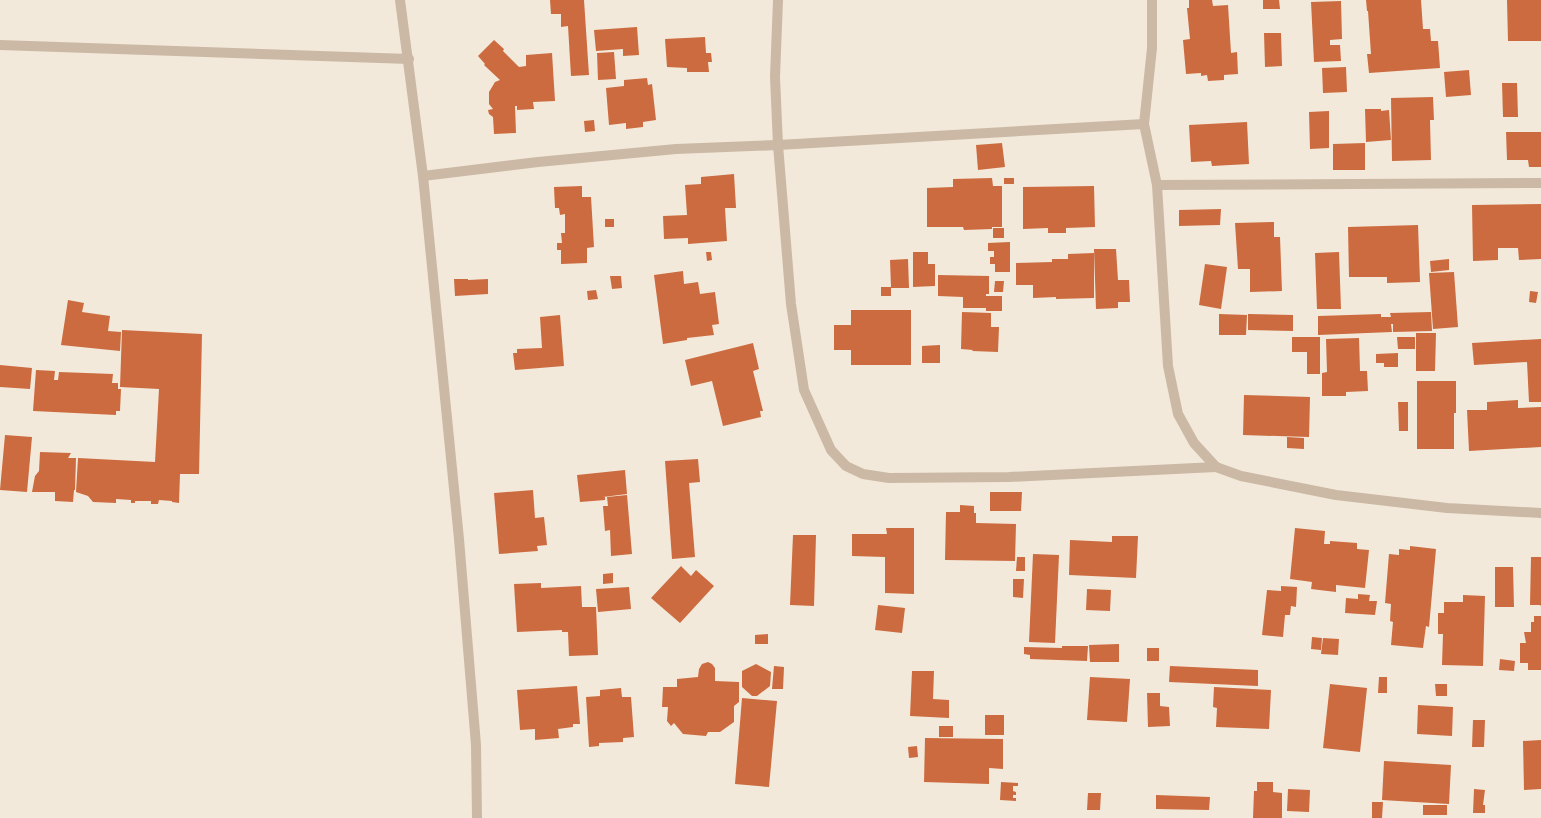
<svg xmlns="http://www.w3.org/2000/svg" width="1541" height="818" viewBox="0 0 1541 818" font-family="Lato,sans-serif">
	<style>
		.building { fill: #cc6b3f }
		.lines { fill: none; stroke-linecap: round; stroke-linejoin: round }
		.lane { stroke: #cbb9a5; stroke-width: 10 }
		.street { stroke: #cbb9a5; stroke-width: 10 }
	</style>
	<rect width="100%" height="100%" fill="#f3e9da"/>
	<g class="building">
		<path d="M550,0h34l5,75 -18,1 -3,-50 -7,1v-13h-10z"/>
		<path d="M1189,0h23l1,6 15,-1 3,48 6,-1 1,22 -14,1v5l-16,1 -1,-6 -6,1v-3l-15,1 -3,-34 7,-1 -3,-31h2z"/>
		<path d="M1263,0h16l1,9h-17z"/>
		<path d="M1366,0h55l2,29h7l1,12h7l2,27 -71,5 -2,-19h4l-3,-43h-1z"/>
		<path d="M1507,0h34v41h-33z"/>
		<path d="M1341,1l1,38 -12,1v5h10l1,16 -27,1 -3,-60z"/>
		<path d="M637,27l2,28 -16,1v-7l-27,2 -2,-21z"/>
		<path d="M1264,33h17l1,33 -17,1z"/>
		<path d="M705,37l1,16h5l1,9h-4l1,10h-22v-4l-20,-1 -2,-28z"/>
		<path d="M494,40l10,9 -1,2 16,16 7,-1v-11l26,-2 3,48 -22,1 1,7 -17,1v-4h-2l1,27 -22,1 -1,-17 -4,-3 -1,-4 5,-1 -4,-5v-12l6,-10 5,-2 -16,-15 1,-1 -7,-8z"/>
		<path d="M614,52l2,27 -18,1 -1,-27z"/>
		<path d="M1346,67l1,25 -24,1 -1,-25z"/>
		<path d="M1469,70l2,25 -25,2 -2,-25z"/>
		<path d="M647,78l1,7 4,-1 4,36 -13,2v5l-17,2v-6l-17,2 -3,-37 18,-2v-6z"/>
		<path d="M1502,83h15l1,34h-15z"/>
		<path d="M1433,97l1,23h-4l1,40 -39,1 -1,-63z"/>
		<path d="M1365,109h16v2l8,-1 2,30 -25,2z"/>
		<path d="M1329,111v37l-19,1 -1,-37z"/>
		<path d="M594,120l1,11 -10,1 -1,-11z"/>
		<path d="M1247,122l2,42 -37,2 -1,-5 -20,1 -2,-37z"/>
		<path d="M1506,132h35v35h-12l-1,-7h-21z"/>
		<path d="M1002,143l3,24 -27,3 -2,-25z"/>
		<path d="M1365,143v27h-32v-26z"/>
		<path d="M734,174l2,34h-11l2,33 -39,3v-6l-24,1 -1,-23 24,-1 -2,-30 16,-1v-7z"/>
		<path d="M992,178l1,8h9v41h-10v2l-28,1 -1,-3h-36v-39l26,-1v-8z"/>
		<rect x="1004" y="178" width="10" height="6"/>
		<path d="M582,186v11h9l3,50 -7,1v15l-26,1v-14h-4v-7h5l-1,-10h4v-19l-5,1 -1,-7h-4l-1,-21z"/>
		<path d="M1094,186l1,41 -29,1v5h-18v-5l-25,1v-42z"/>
		<path d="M1541,204v55l-22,1 -1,-12h-20v12l-25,1 -1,-56z"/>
		<path d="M1221,209l-1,16 -41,1v-16z"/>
		<rect x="605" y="219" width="9" height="8"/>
		<path d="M1274,222v15h6l2,54 -32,1v-23h-12l-3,-46z"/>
		<path d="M1418,225l2,57 -33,1v-6h-38l-1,-50z"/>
		<rect x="993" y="228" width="11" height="10"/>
		<path d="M1010,242v30h-15v-8h-5v-7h4v-6h-6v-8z"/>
		<path d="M1094,249h22l2,31h11l1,22h-12v6l-22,1z"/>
		<path d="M706,252h5l1,8 -5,1z"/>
		<path d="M913,252h15v12h7v22l-22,1z"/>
		<path d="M1339,252l2,57h-24l-2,-56z"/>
		<path d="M1094,253v45l-38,1v-2l-23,1v-13h-17v-22l36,-1v-3h16v-5z"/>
		<path d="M908,259l1,29h-18v8h-10v-9h10l-1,-27z"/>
		<path d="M1449,259v11l-18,2 -1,-11z"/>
		<path d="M1205,264l22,3 -6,42 -22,-4z"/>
		<path d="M683,271l1,13 14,-2 2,12 15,-2 4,32 -7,1 2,10 -27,3v2l-24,4 -9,-69z"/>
		<path d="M1454,272l4,55 -25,2 -4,-56z"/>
		<path d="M938,275l51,1v18h-3v14h-23v-11l-25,-1z"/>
		<path d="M610,276h11l1,12 -10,1z"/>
		<path d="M454,279h14v1l20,-1v15l-33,2z"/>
		<path d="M995,281h9l-1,11h-9z"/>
		<path d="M596,290l2,9 -10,1 -1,-9z"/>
		<path d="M1530,291l8,1 -2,11 -7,-1z"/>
		<rect x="986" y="296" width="16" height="15"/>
		<path d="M68,300l16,3 -2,9 28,4 -2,15 13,1 -1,19 -59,-6z"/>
		<path d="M851,310h60v55h-60v-15h-17v-25h17z"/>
		<path d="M962,312l29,1v14h8l-1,25 -26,-1 1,-1 -12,-1z"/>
		<path d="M1431,312l1,19 -39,1v-8h-2l1,8 -74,3v-19l63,-2v3h10l-1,-4z"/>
		<path d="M1219,314l28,1 -1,20h-27z"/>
		<path d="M1248,314l45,1v16l-45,-1z"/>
		<path d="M560,315l4,51 -49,4 -2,-17h4v-4l25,-1 -2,-31z"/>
		<path d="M122,330l80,4 -3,140h-19l-1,29 -7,-1v-1l-13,-1 -1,4h-7v-3h-16v2h-4v-3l-15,-1v4l-23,-1 -5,-6 -12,-4 2,-34 77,4 4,-73 -39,-2z"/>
		<path d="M1416,333h20l-1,38h-19z"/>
		<path d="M1292,337h28v37h-13v-22h-15z"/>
		<path d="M1397,337h18v12h-17z"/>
		<path d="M1359,338l1,33h7l1,20 -22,1v4h-24v-23l5,-1 -1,-33z"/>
		<path d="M1541,339v63h-12l-2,-40 -53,3 -2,-22z"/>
		<path d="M753,343l6,26 -6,2 10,40h-3l1,6 -38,9 -11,-45 -21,5 -6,-26z"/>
		<path d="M940,345v18h-18v-17z"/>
		<path d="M1398,353v14h-14v-4h-8v-9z"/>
		<path d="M0,365l32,3 -2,21 -30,-2z"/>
		<path d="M36,370l19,1 -1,9h4l1,-8 54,2 -1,9h6v6h3l-1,22h-4v4l-83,-4z"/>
		<path d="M1417,381h39v32h-2v36h-37z"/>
		<path d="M1244,395l66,2 -1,40 -66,-2z"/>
		<path d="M1518,400v8l23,-1v40l-72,4 -2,-41h20v-8z"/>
		<path d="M1398,402h10v29h-9z"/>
		<path d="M5,435l27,2 -5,55 -27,-2z"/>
		<path d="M1287,437l17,1v11l-17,-1z"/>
		<path d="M40,452l31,1 -3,5h8l-1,32h-1l-1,12 -18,-1v-9h-23l3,-16 4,-5z"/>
		<path d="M698,459l2,23 -11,1 6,74 -23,2 -7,-98z"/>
		<path d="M625,470l2,24 -24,3h2v3l-25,2 -3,-27z"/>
		<path d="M533,490l2,28 9,-1 3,28 -10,1 1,5 -39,3 -5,-61z"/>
		<path d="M990,492h32l-1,19h-31z"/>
		<path d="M627,495l5,59 -21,2 -1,-26 -5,1 -2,-25h5l-1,-9z"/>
		<path d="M960,505l14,1v7h2v10l40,1 -1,37 -70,-1 1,-48h14z"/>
		<path d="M886,528h28v66l-29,-1v-36l-33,-1v-22h35z"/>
		<path d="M1295,528l30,3 -1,13h6v-3l27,2v6l12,1 -4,38 -29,-3v7l-25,-3 1,-7 -22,-3z"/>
		<path d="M793,535h23l-2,71 -24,-1z"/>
		<path d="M1112,536h26l-2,42 -67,-3 1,-35 42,2z"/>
		<path d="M1410,546l26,3 -7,78 -3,-1 -3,22 -32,-3 2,-23 -3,-1 1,-17 -6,-1 4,-49 10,1v-6l11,1z"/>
		<path d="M1033,554l26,1 -4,88 -26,-1z"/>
		<path d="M1017,557h8v14h-9z"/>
		<path d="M1531,557h10v49l-1,-1h-10z"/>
		<path d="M681,566l10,10 5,-6 18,16 -34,37 -29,-25z"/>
		<path d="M1495,567h18l1,40h-19z"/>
		<path d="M613,573v10l-10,1v-10z"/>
		<path d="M1013,579h11l-1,19 -10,-1z"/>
		<path d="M541,583v5l40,-2 1,21h14l2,48 -29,1 -1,-24h-6v-2l-45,2 -3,-48z"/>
		<path d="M1281,586l16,1 -1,20 -5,-1 -1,9h-5l-2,22 -21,-2 5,-45 14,1z"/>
		<path d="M629,587l2,22 -33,3 -2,-23z"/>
		<path d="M1087,589l24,1 -1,21 -24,-1z"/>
		<path d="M1358,594l12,1 -1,6h8l-2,14 -30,-2 1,-15 12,1z"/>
		<path d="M1463,595l22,1 -2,70 -41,-1 1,-31h-5v-21h6v-11h19z"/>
		<path d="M878,605l27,3 -3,25 -27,-3z"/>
		<path d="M1534,616h7v54h-13v-7h-8v-20h6l-2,-11h7v-10h3z"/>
		<path d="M768,634v10h-13v-9z"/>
		<path d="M1312,637l10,1 -1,12 -10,-1z"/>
		<path d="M1323,638l16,1 -1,16 -17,-1z"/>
		<path d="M1119,644v18h-29l-1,-17z"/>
		<path d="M1062,646h26l-1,15 -57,-2v-4l-6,-1v-7l38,1z"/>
		<rect x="1147" y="648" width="12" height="13"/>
		<path d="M1500,659l15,2 -1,10 -15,-1z"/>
		<path d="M708,662l4,2 3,4v13l24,1v20l-5,4v16l-14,10h-12l-2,4 -23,-2 -9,-11 -3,3 -4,-5 1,-14h-6l1,-20h14v-8l21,-2 1,-8 3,-5z"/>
		<path d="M756,664l15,8 -1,14 -13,10h-5l-10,-9v-16z"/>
		<path d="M774,666l10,1 -1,22h-11z"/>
		<path d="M1170,666l88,4v16l-89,-4z"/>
		<path d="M912,671h22l-1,28 16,1v18l-39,-2z"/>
		<path d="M1090,677l40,2 -3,43 -40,-2z"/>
		<path d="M1379,677h8v16h-9z"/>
		<path d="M1330,684l37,4 -7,64 -37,-4z"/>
		<path d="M1435,684h12v12h-11z"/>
		<path d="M577,686l3,38h-7v3l-15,2 1,9 -24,2v-11l-15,1 -3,-40z"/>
		<path d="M1214,687l57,3 -2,39 -53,-2 1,-19 -4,-1z"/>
		<path d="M621,688l1,9h9l3,40 -11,1v4l-24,1v3l-10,1 -3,-50 14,-1v-6z"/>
		<path d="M1147,693h13v13l9,1 1,19 -22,1z"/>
		<path d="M742,698l35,3 -8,86 -34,-3z"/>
		<path d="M1418,705l35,2 -1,29 -35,-2z"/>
		<rect x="985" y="715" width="19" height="20"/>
		<path d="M1473,720h12l-1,27h-12z"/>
		<rect x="939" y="726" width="14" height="11"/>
		<path d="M925,738l78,1v30l-14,-1v16l-65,-2z"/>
		<path d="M1541,740v49l-17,1 -1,-49z"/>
		<path d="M917,746l1,11 -9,1 -1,-11z"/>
		<path d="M1384,761l67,4 -2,39 -67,-4z"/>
		<path d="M1001,782l17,1v3h-5v5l3,1v3h-3v3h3v3l-16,-1z"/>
		<path d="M1257,782h16v10l9,1v25h-29l1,-27h3z"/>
		<path d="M1288,789l22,1 -1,22 -22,-1z"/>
		<path d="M1474,789l11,1 -2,15h2v8h-12z"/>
		<path d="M1088,793h13l-1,17h-13z"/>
		<path d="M1156,795l54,2 -1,13 -53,-1z"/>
		<path d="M1372,802h11l-1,16h-10z"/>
		<rect x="1423" y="805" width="24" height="10"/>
	</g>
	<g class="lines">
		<path class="lane" d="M0,45l409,14"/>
		<g class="street">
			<path d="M400,0l23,176 36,363 17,206 1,73"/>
			<path d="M778,0l-3,77 3,68 13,159 13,86 27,60 15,16 17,8 26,4 120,-1 207,-10"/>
			<path d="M1152,0v48l-8,76 13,61 11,181 10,48 16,29 22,24 25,9 95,19 111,13 94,5"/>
			<path d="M423,176l115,-14 138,-13 102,-4 366,-21"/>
			<path d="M1157,185l384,-2"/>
		</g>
	</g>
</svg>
